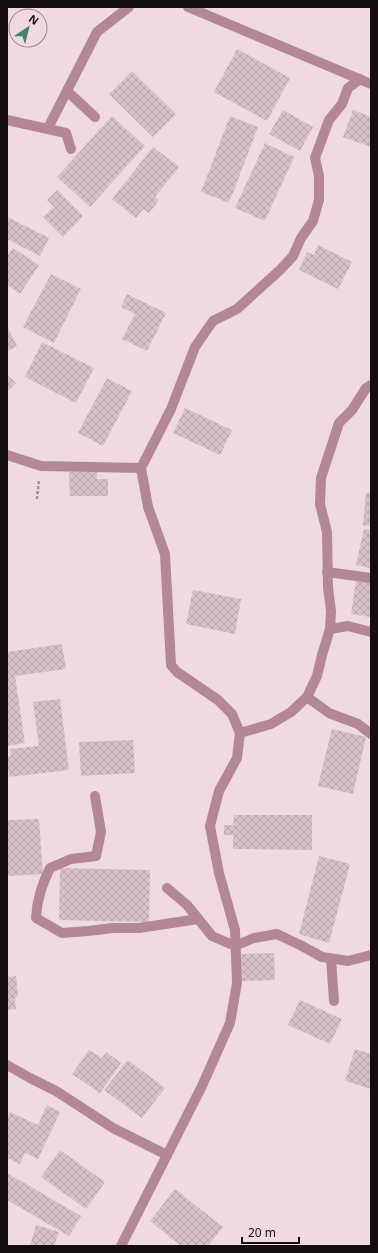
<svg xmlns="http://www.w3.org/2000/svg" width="378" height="1253" viewBox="0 0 378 1253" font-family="'Noto Sans',sans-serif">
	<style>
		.building { fill: url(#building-cross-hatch) }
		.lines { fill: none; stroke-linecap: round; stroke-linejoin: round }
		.path { stroke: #a08f95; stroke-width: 2.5; stroke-dasharray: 3 2; stroke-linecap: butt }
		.minor { stroke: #b38795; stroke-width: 10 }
	</style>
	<defs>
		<pattern id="building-cross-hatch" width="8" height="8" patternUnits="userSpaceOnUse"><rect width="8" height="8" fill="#d6c1c7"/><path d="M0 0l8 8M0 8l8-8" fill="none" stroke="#b7a5aa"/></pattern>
	</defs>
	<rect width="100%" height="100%" fill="#f0dae1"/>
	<g class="building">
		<path d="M237,49l53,29 -23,43 -53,-29z"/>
		<path d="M132,71l44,43 -23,23 -44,-43z"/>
		<path d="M283,110l30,17 -13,24 -31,-17z"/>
		<path d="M353,110l18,7v30l-28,-10z"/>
		<path d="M112,116l33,30 -55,61 -33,-30z"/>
		<path d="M230,116l28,11 -29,76 -28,-11z"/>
		<path d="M265,143l29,14 -29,64 -30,-13z"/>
		<path d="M153,147l26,20 -24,30 4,3 -10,13 -6,-4 -7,9 -24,-19z"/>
		<path d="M57,190l26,26 -20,21 -20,-20 11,-10 -7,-7z"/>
		<path d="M7,217l42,21 -9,18 -33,-17z"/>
		<path d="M318,245l34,17 -14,27 -39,-19 8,-18 7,3z"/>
		<path d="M13,248l26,17 -19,29 -13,-9v-29z"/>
		<path d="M51,274l30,15 -27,54 -31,-16z"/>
		<path d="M127,294l39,19 -19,38 -25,-12 13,-25 -14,-7z"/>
		<path d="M7,326l10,20 -10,5z"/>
		<path d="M42,342l52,26 -18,35 -51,-26z"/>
		<path d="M7,375l9,8 -9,9z"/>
		<path d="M107,378l25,13 -29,55 -25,-13z"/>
		<path d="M185,408l47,22 -12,25 -47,-22z"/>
		<path d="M69,472h28v7h11v17h-38z"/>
		<path d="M366,493h5v33l-8,-1z"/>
		<path d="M364,529l7,1v38l-15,-3z"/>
		<path d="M356,580l15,2v35l-20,-3z"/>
		<path d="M193,590l48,9 -6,35 -49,-10z"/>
		<path d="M62,644l4,25 -51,7 10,67 -18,3v-94z"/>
		<path d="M60,699l9,71 -60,7 -2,-21h4l-1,-7 29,-3 -6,-44z"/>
		<path d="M332,729l34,8 -13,57 -35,-8z"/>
		<path d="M133,740l2,33 -54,3 -2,-34z"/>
		<path d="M234,815h78v35l-79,-1v-14h-9v-10h9z"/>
		<path d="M39,819l4,55 -36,2v-56z"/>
		<path d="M319,856l31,8 -21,79 -30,-9z"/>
		<path d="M60,868l90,2 -1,52 -90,-2z"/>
		<path d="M274,953l1,27 -33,1 -1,-27z"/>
		<path d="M16,976l2,20 -3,3 1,10 -9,1v-33z"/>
		<path d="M300,1000l42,19 -12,25 -42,-19z"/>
		<path d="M355,1049l16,5v35l-26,-8z"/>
		<path d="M89,1050l13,8 4,-6 15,11 -21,30 -28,-19z"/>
		<path d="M128,1060l37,28 -23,30 -38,-28z"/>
		<path d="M47,1105l13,7 -22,47 -13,-6 -5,11 -13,-6v-39l3,-7 28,13z"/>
		<path d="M60,1150l45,32 -19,27 -45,-32z"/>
		<path d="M7,1173l74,43 -12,20 -62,-36z"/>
		<path d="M175,1189l48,38 -15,19h-27l-31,-25z"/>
		<path d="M36,1225l23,7 -5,14h-24z"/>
	</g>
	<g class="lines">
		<path class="path" d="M37,499l2,-19"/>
		<g class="minor">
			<path d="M188,7l183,77"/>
			<path d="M67,91l28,26"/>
			<path d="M7,120l59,13 5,16"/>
			<path d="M48,128l49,-96 32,-25"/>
			<path d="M7,455l34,11 100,2"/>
			<path d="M327,572l44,6"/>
			<path d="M330,629l18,-3 23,6"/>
			<path d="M307,697l22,16 29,11 13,10"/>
			<path d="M240,733l31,-9 20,-12 16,-15 10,-21 5,-21 8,-26 1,-18 -3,-24 -1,-55 -7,-28 1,-26 18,-55 13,-13 14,-22 5,-3"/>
			<path d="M95,796l6,36 -5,24 -25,3 -21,9c-8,17 -13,31 -14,50l26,15 26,-2 25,-3h26l59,-9"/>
			<path d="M167,888l20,17 25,31 23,10 19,-8 23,-4 25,12 20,11 26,4 23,-6"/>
			<path d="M331,959l3,42"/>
			<path d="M7,1065l23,13 26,13 57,37 54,27"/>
			<path d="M121,1246l81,-160 28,-63 7,-40 -2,-53 -16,-57 -9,-47 9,-35 18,-33 3,-25 -8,-19 -14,-14 -41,-28 -6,-7 -6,-111 -17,-47 -7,-39 30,-59 24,-62 18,-26 24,-12 43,-39 13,-14 8,-18 12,-17 6,-21v-24l-4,-18 14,-38 13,-16 6,-16 12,-9"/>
		</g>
	</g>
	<rect width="378" height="1253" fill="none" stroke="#150e10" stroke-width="16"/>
	<g transform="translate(28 28) rotate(35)"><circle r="19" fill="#f0dae1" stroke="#98888d"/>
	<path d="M0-3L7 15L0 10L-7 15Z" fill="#408273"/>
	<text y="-6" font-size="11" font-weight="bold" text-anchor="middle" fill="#150e10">N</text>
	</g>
	<path d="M242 1237v6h57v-6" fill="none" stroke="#150e10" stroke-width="2"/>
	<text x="248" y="1237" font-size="12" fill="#150e10" stroke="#f0dae1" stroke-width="3" paint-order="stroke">20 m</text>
</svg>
